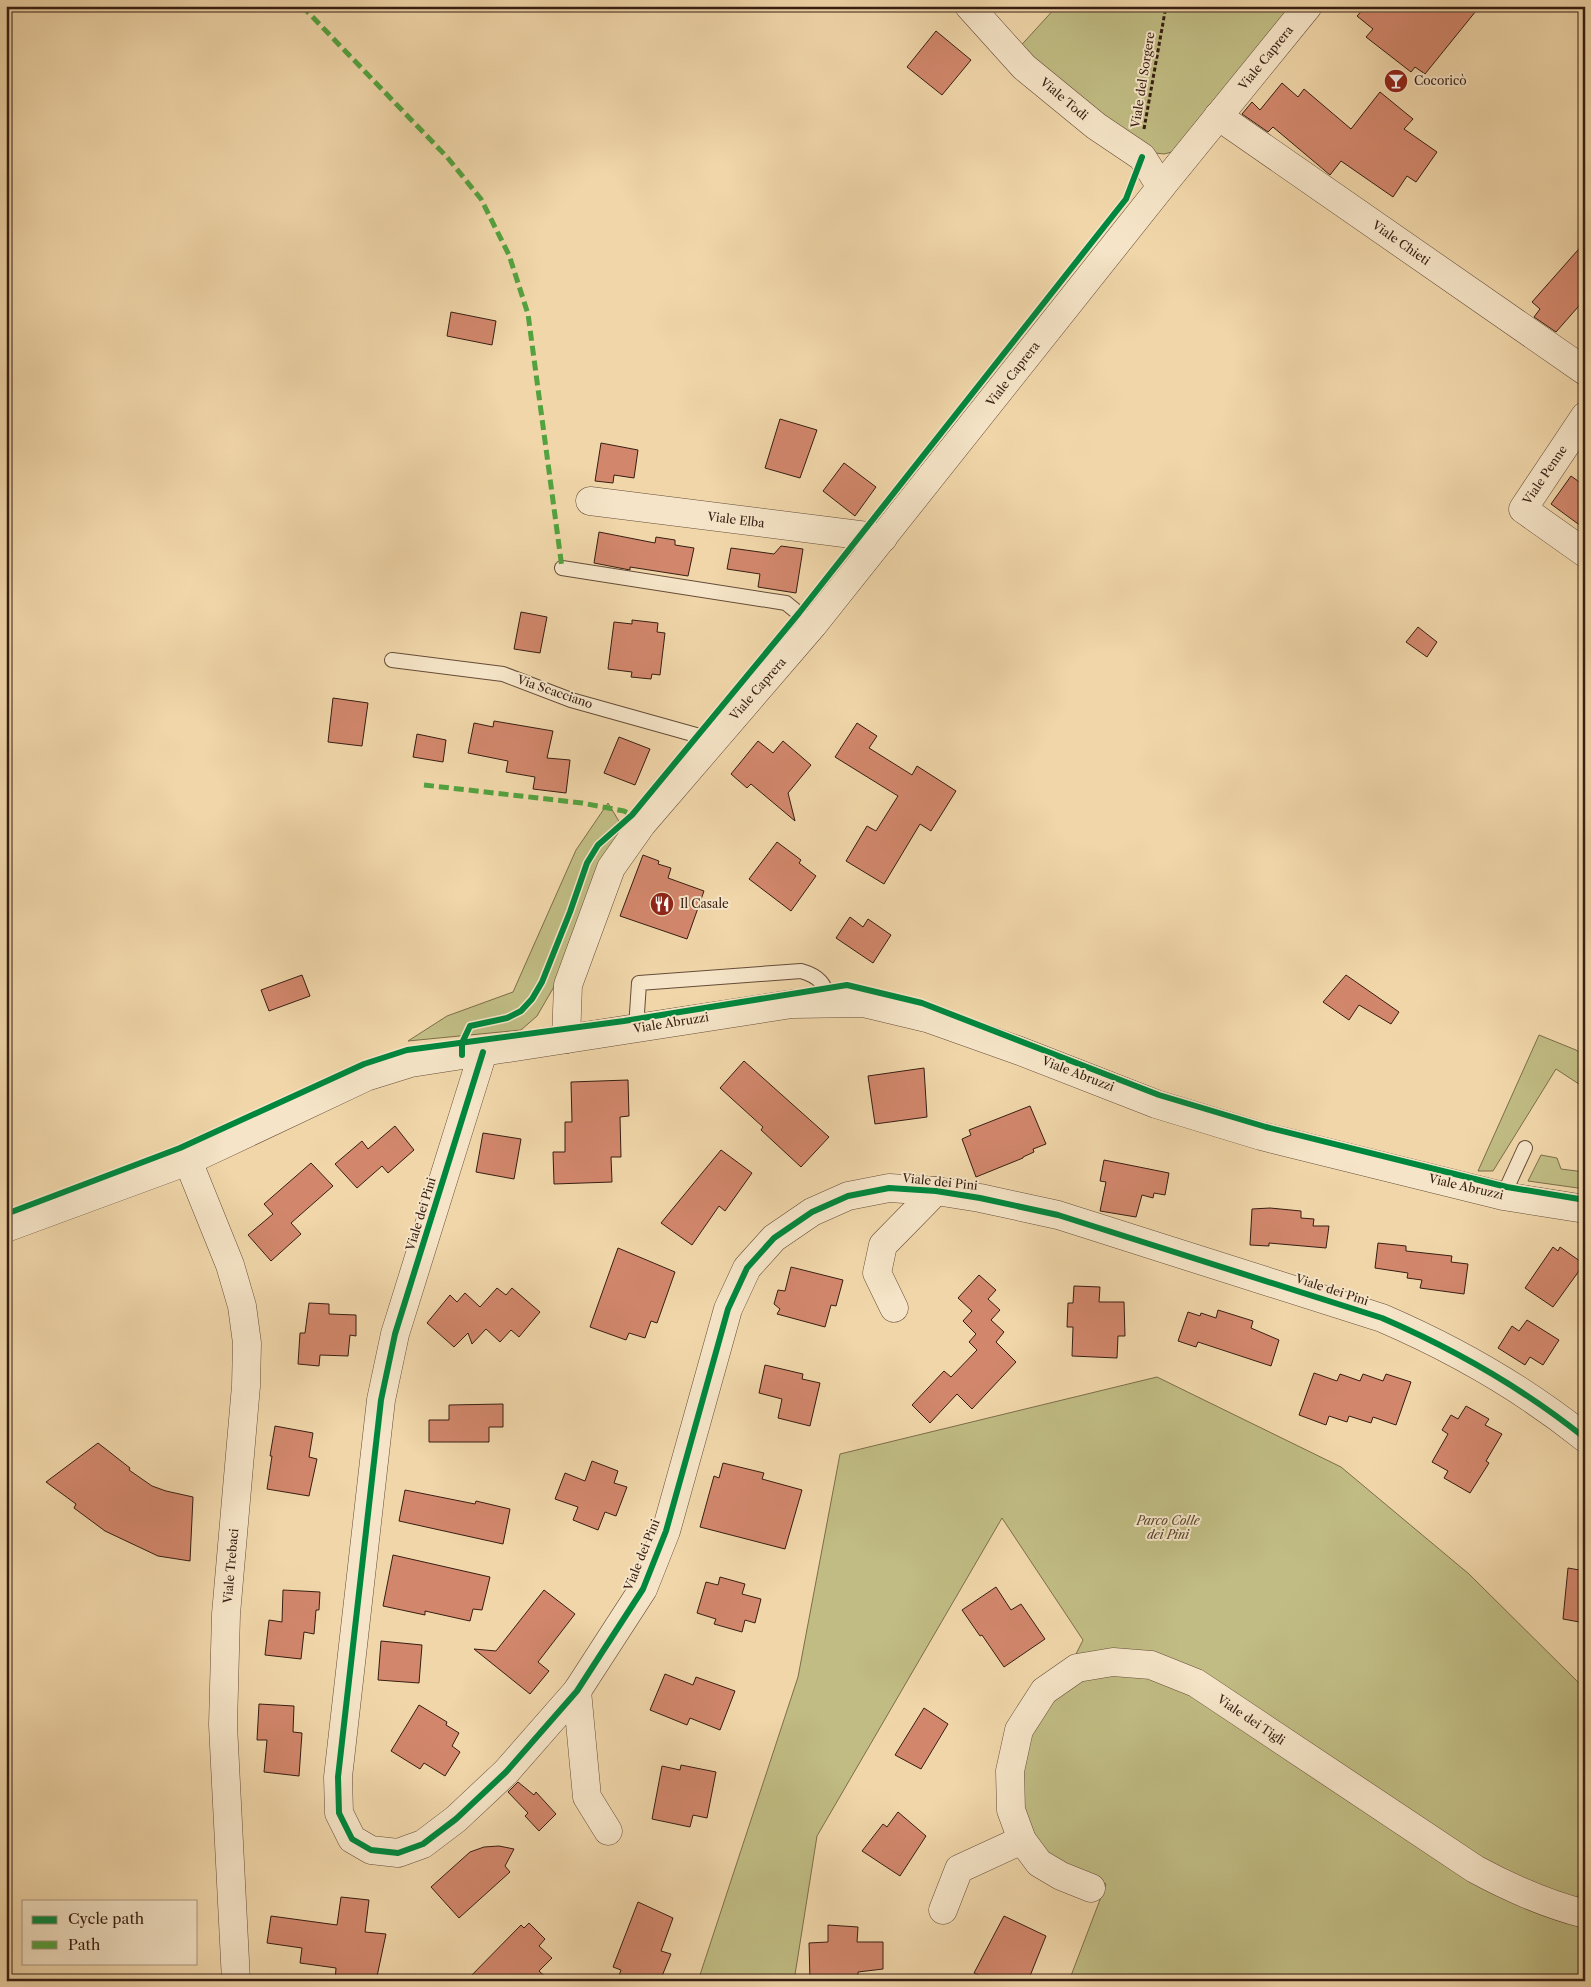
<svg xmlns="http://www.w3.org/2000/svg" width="1591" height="1987" viewBox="0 0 1591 1987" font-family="'Libre Caslon Text',serif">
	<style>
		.green { fill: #c0bc83; stroke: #7c6d4a }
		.building { fill: #d2876c; stroke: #371e12 }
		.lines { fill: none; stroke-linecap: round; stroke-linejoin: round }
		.service-casing { stroke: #654c38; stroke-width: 16 }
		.minor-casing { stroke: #654c38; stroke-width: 29 }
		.tertiary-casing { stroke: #654c38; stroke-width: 29 }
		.path { stroke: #371e12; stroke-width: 3; stroke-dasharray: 4 2.5; stroke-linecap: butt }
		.service { stroke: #f5e4c7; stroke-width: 14 }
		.minor { stroke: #f5e4c7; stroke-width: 28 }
		.tertiary { stroke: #f5e4c7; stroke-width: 28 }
		.quiet { stroke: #53a23f; stroke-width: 5; stroke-dasharray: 10 5; stroke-linecap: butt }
		.cycleway-casing { stroke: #f5e4c7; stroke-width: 9 }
		.cycleway { stroke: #00873e; stroke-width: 6 }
		.labels { text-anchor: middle; stroke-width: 4; stroke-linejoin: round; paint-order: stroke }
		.street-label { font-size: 12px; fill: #371e12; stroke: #f5e4c7 }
		.poi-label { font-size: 12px; fill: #371e12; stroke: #f5e4c7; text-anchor: start }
		.park-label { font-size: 12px; font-style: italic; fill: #59462e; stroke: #f5e4c7 }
	</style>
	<rect width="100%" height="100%" fill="#f0d6a9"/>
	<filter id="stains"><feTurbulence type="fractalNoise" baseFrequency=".004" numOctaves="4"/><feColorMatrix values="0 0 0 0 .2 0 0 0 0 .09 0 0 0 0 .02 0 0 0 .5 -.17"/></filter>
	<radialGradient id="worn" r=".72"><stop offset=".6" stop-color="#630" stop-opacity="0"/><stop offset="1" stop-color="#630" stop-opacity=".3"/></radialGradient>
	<g class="green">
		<path d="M1057,6h237l-122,146 -8,2 -9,-1 -140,-101z"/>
		<path d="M608,803l15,25 -68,157 -18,31 -16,14 -113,11 39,-25 66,-24 63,-142z"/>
		<path d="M1539,1035l37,15 9,6v32l-29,-19 -63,102h-15z"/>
		<path d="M1541,1155l16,3 4,11 24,3v17l-57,-8z"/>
		<path d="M1157,1377l184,90 128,107 116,115v194l-8,15 -59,-16 -318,-206 -127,-16 10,-20 -81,-122 -185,318 -23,145h-96l100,-304 42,-223z"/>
		<path d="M1114,1672l34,4 43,17 394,233v55h-516l37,-97 -60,-29 -14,-20 -10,-27 -2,-36 8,-38 24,-36 29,-20z"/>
	</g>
	<g class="building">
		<path d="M1366,6h114l-55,68 -10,-7 -4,5 -45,-35 7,-8 -16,-13z"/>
		<path d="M936,31l35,29 -29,35 -35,-28z"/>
		<path d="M1282,83l16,14 6,-8 47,40 29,-37 33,27 -9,10 33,23 -21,30 -9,-6 -14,21 -52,-36 -11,14 -57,-48 -5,5 -26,-18 10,-12 8,8z"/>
		<path d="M1585,242v57l-29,33 -22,-15 6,-8 -8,-7z"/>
		<path d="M451,312l45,9 -4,24 -45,-9z"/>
		<path d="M780,419l37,11 -17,48 -35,-10z"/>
		<path d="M601,443l37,7 -4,28 -20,-3 -1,8 -18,-2z"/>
		<path d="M844,463l32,24 -21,29 -32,-25z"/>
		<path d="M1571,476l14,10v43l-34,-25z"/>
		<path d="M599,532l56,11 1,-6 19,3v5l19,3 -6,28 -58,-9v3l-36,-7z"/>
		<path d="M781,546l22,3 -7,44 -38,-6 2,-13 -33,-5 4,-21 43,6z"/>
		<path d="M521,612l26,5 -7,36 -26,-4z"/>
		<path d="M632,620l26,3 -1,9 8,1 -5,42 -8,-1 -1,5 -20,-2 1,-5 -24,-3 6,-47 18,2z"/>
		<path d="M1418,627l19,15 -10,15 -21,-15z"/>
		<path d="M333,698l35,5 -6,43 -34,-4z"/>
		<path d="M494,721l59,10 -6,27 23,2 -4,33 -33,-4 2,-12 -29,-5 2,-11 -40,-8 6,-30 19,4z"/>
		<path d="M857,723l20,13 -8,12 43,27 5,-9 39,25 -25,40 -11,-7 -36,60 -38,-23 21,-35 9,5 22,-35 -63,-39z"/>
		<path d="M417,734l29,6 -3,22 -30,-5z"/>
		<path d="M619,737l31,12 -15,36 -31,-12z"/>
		<path d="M758,741l15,12 10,-12 28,24 -23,28 7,28 -44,-37 -4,4 -16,-14z"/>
		<path d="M777,842l24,18 -2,3 17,13 -25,35 -42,-32z"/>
		<path d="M643,855l16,6 -1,3 13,4 -3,10 36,13 -17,48 -67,-23z"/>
		<path d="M850,917l13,10 5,-8 23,16 -18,28 -37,-25z"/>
		<path d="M302,975l8,21 -41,15 -8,-21z"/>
		<path d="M1346,975l53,37 -8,12 -32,-19 -10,15 -26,-18z"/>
		<path d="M744,1061l85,76 -28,30 -40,-37 2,-3 -43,-39z"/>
		<path d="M924,1068l3,49 -52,7 -7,-48z"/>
		<path d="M628,1080l1,36 -9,1 1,40h-10l1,25 -58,2 -1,-32h12v-30h7l-1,-40z"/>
		<path d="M1030,1106l16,38 -13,5 1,3 -11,5v1l-47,19 -14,-38 9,-4 -2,-5z"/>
		<path d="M395,1126l19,24 -26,23 -6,-7 -25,22 -22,-24 27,-23 6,8z"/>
		<path d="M483,1133l38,6 -7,40 -38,-7z"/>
		<path d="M721,1150l31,23 -27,38 -6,-5 -27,39 -31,-22z"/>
		<path d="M1104,1160l65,13 -4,22 -11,-2 -1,5 -11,-3 -6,22 -36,-6 6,-29 -6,-1z"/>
		<path d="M311,1163l22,23 -42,37 10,11 -30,27 -23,-26 25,-21 -9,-10z"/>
		<path d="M1270,1208l31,3v7l13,1 -1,7h16l-3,22 -57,-5v3l-19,-1 2,-36z"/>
		<path d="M1378,1243l28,3v5l46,5 -1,6 17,2 -4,30 -44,-6 2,-8 -15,-2 1,-5 -33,-5z"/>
		<path d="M1553,1247l5,4 2,-4 24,17 -31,43 -28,-19z"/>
		<path d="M618,1248l57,24 -18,51 -6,-2 -6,17 -16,-5 -3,7 -36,-13z"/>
		<path d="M791,1267l52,13 -7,26 -5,-1 -6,22 -48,-13 3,-5 -6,-5 4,-14 7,1z"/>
		<path d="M979,1275l17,15 -8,9 12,11 -9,10 13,12 -8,10 20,20 -44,47 -15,-15 -27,29 -18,-18 32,-34 7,6 26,-27 -8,-8 7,-8 -13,-13 9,-10 -14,-13z"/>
		<path d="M1074,1286l26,1 -1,15h25l1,34h-7l-1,22 -45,-2 1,-29h-6l1,-24h5z"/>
		<path d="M497,1288l9,7 6,-7 28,24 -21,25 -8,-7 -11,12 -14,-13 -14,15 -4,-11 -14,14 -27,-24 23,-28 7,7 8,-9 15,14z"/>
		<path d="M309,1303l20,1v10l27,1v21l-6,-1 -2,21 -28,-1 -1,11 -21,-2 2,-31h5z"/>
		<path d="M1218,1310l35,11 -2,7 28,12 -8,26 -73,-24 -2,5 -18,-6 10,-29 12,4 1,-3 15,5z"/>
		<path d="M1527,1320l32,20 -16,25 -13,-8 -5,8 -27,-17 14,-22 7,5z"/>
		<path d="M765,1365l38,9 -1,5 18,4 -10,43 -32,-8 4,-19 -23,-6z"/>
		<path d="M1314,1373l23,8 3,-7 20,7 3,-7 20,7 3,-7 25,8 -15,43 -23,-8 -2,6 -22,-7 -2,6 -18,-6 -3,9 -27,-10z"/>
		<path d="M503,1404v23h-14v15h-60v-22h20v-15z"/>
		<path d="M1466,1406l23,13 -4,6 17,9 -16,27 3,2 -19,30 -26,-15 4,-7 -16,-9 16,-28 -6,-4 9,-15 7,4z"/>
		<path d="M275,1426l38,7 -4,24 8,2 -8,37 -42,-7 5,-33h-2z"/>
		<path d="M98,1443l32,25 -1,2 23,16 14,5 27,6 -3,64 -32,-5 -53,-25 -31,-23 2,-4 -30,-22z"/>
		<path d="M592,1461l26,10 -4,12 13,4 -11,29 -11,-4 -7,18 -25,-10 5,-13 -23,-8 10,-26 20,8z"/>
		<path d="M723,1463l41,10 -2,6 40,11 -17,59 -85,-22 14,-51 5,2z"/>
		<path d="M405,1490l70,14 1,-3 34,8 -7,35 -104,-23z"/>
		<path d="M393,1555l97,22 -8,33 -9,-1 -3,12 -45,-10v4l-42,-9z"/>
		<path d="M1568,1568l17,3v52l-22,-4z"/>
		<path d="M720,1577l25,7 -3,10 19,5 -6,24 -10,-3 -3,12 -28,-8 2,-5 -19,-6 9,-31 12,3z"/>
		<path d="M996,1587l15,23 10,-6 24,35 -41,28 -22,-32 -2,1 -18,-26z"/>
		<path d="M283,1590l37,2 -1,18h-3l-2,24 -10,-2 -3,27 -36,-4 4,-35 13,2z"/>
		<path d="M544,1590l31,24 -37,48 11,9 -19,23 -56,-45 22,2z"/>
		<path d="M381,1641l41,4 -3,38 -41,-3z"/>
		<path d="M665,1674l28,11 3,-8 39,14 -15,39 -30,-12 -3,7 -37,-15z"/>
		<path d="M259,1704l35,2 -1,26 9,1 -3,43 -35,-4 3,-32h-10z"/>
		<path d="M419,1705l28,17 -1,3 13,8 -7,13 8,6 -15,24 -21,-13 -4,6 -29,-18z"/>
		<path d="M924,1708l24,16 -27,45 -26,-14z"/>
		<path d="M681,1765l35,7 -9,46 -14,-3 -3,12 -38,-8 10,-53 18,4z"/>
		<path d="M518,1782l16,13 2,-3 20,22 -17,17 -14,-15 3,-3 -20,-21z"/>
		<path d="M898,1812l28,24 -26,40 -38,-25 21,-27 4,3z"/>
		<path d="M499,1846l15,3 -9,17 5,6 -51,46 -28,-31 39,-35 14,-5z"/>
		<path d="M341,1897l28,3 -4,32 21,2 -10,47h-41l1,-13 -36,-5 2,-15 -35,-5 4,-27 66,9z"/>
		<path d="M638,1902l35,16 -12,33 10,3 -11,27h-43l4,-11 -8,-3z"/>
		<path d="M1004,1916l42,20 -18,45h-35l-19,-8z"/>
		<path d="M529,1923l16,16 -6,7 13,12 -13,13 11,10h-84l55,-56 3,3z"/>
		<path d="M828,1925l30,2 -1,15h26v27l-25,3v6l-4,1 1,2h-45l-1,-38 19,-1z"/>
	</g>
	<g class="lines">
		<g class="service-casing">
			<g id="service">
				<path d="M562,568l224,35 27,22"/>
				<path d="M392,660l111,14 68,26 143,40"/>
				<path d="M636,1028l3,-45 162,-12c21,6 23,14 31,33"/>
				<path d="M1503,1196l22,-48"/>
			</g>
		</g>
		<g class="minor-casing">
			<g id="minor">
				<path d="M969,6l55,61 72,59 46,31 19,30"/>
				<path d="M1218,116l367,255"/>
				<path d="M1585,416l-62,93 62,44"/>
				<path d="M590,501l293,37"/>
				<path d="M566,1039l2,-54 43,-117 31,-44 171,-199 348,-438 147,-181"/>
				<path d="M483,1052l-88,282 -14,66 -43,377 1,36 13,26 19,11 27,3 25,-9 33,-25 50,-47 71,-81 66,-102 23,-58 62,-222 19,-41 27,-30 38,-26 36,-16 41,-8 47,3 44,7 78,17 324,103c72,31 142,71 203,120"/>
				<path d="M188,1161l42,104 12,41 5,37 -1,43 -20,228 -3,111 13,256"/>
				<path d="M894,1308l-17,-35 6,-28 53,-54"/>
				<path d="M577,1691l10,106 21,34"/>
				<path d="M1091,1888l-30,-12 -22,-13 -17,-23 -11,-30 -1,-39 9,-41 25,-39 33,-23 36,-6 38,3 45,18 279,186c35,19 71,35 110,45"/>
				<path d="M943,1910l16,-41 63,-29"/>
			</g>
		</g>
		<g class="tertiary-casing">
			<path id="tertiary" d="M6,1228l182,-67 178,-84 45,-14 381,-59 71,-1 67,16 90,32 136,53 105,32 242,60 82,13"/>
		</g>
		<path class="path" d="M1144,129l22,-123"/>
		<use href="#service" class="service"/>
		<use href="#minor" class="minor"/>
		<use href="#tertiary" class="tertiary"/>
		<g class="quiet">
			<path d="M302,6l145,151 34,42 28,56 19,59 34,254"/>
			<path d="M424,785l158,18 42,8 8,4"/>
		</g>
		<g class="cycleway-casing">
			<g id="cycleway">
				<path d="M483,1052l-88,282 -14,66 -43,377 1,36 13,26 19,11 27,3 25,-9 33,-25 50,-47 71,-81 66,-102 23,-58 62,-222 19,-41 27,-30 38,-26 36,-16 41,-8 47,3 44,7 78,17 324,103c72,31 142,71 203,120"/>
				<path d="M462,1055v-12l8,-17 37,-8 14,-7 11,-12 10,-17 28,-70 17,-49 11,-18 34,-30 167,-202 327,-414 16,-42"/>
				<path d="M6,1214l174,-66 184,-84 43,-14 217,-29 223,-36 75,18 237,92 107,32 241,60 78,13"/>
			</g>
		</g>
		<use href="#cycleway" class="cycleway"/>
	</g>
	<defs>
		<g id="bar-disc" transform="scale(1.25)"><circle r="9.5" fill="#8f2418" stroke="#f5e4c7"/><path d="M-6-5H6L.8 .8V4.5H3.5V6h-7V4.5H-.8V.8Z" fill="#fff"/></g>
		<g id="restaurant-disc" transform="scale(1.25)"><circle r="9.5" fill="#8f2418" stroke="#f5e4c7"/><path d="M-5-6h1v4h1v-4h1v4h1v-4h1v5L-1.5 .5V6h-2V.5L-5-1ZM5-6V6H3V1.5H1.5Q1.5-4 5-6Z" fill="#fff"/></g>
	</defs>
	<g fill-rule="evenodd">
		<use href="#bar-disc" x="1396" y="81"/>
		<use href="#restaurant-disc" x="662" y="904"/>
	</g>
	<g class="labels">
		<g class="street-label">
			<text transform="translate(1266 58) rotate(-51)" y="4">Viale Caprera</text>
			<text transform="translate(1143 80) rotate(-81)" y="4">Viale del Sorgere</text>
			<text transform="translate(1064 99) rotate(40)" y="4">Viale Todi</text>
			<text transform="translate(1401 243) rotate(35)" y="4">Viale Chieti</text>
			<text transform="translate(1013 374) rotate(-52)" y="4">Viale Caprera</text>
			<text transform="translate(1545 475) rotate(-56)" y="4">Viale Penne</text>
			<text transform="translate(736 520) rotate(7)" y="4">Viale Elba</text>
			<text transform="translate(758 689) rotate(-49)" y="4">Viale Caprera</text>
			<text transform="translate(555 692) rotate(19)" y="4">Via Scacciano</text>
			<text transform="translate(671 1023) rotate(-9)" y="4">Viale Abruzzi</text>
			<text transform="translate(1078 1074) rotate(21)" y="4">Viale Abruzzi</text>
			<text transform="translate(940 1182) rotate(6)" y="4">Viale dei Pini</text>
			<text transform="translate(1466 1187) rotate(13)" y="4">Viale Abruzzi</text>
			<text transform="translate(421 1214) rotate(-73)" y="4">Viale dei Pini</text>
			<text transform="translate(1332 1290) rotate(18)" y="4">Viale dei Pini</text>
			<text transform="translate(642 1555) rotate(-68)" y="4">Viale dei Pini</text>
			<text transform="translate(231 1566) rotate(-85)" y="4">Viale Trebaci</text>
			<text transform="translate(1251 1720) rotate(34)" y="4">Viale dei Tigli</text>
		</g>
		<g class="poi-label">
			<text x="1414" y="85">Cocoricò</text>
			<text x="680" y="908">Il Casale</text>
		</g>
		<g class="park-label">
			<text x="1168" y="1525">Parco Colle<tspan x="1168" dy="14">dei Pini</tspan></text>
		</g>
	</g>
	<rect width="1591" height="1987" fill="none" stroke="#f0d6a9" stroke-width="25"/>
	<rect x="8" y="8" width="1576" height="1972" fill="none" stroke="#371e12" stroke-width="2.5"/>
	<rect x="12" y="12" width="1566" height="1962" fill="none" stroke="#371e12"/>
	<rect x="22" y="1900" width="175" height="65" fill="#f5e4c7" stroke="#a9957f"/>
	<rect x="32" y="1916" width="25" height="8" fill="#00873e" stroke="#a9957f"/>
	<text x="68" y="1924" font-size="15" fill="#371e12">Cycle path</text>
	<rect x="32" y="1941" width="25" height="8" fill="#53a23f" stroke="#a9957f"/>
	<text x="68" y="1950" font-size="15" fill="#371e12">Path</text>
	<rect width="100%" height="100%" filter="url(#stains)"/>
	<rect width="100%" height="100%" fill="url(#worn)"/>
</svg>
